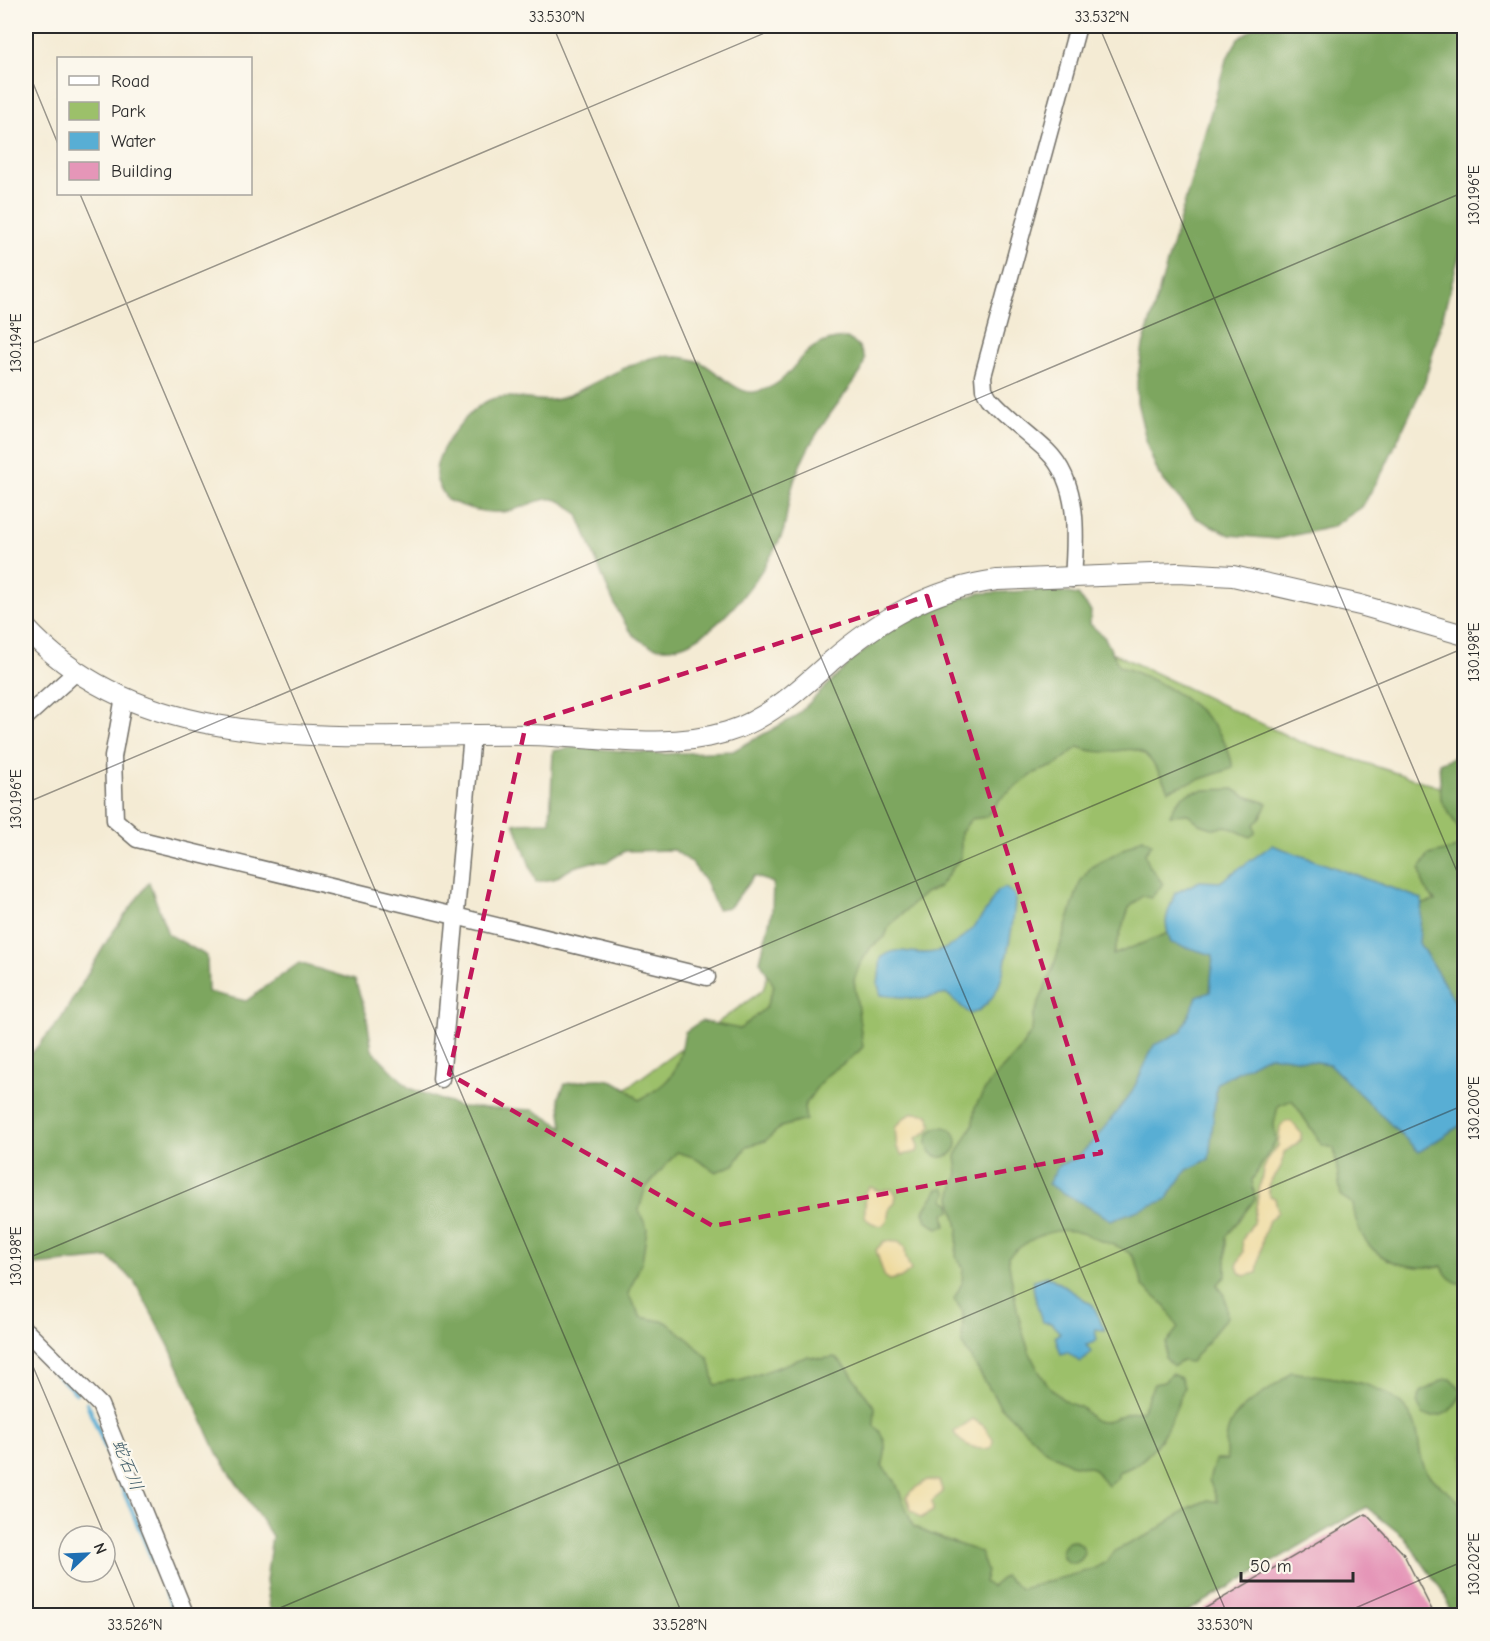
<svg xmlns="http://www.w3.org/2000/svg" width="1490" height="1641" viewBox="0 0 1490 1641" font-family="'Comic Neue','Klee One',sans-serif">
	<style>
		.green { fill: #9cc06a; stroke: #64764a; stroke-width: 1.5 }
		.forest { fill: #7da65e; stroke: #546844; stroke-width: 1.5 }
		.sand { fill: #eeda9e; stroke: #8c8264; stroke-width: 1.5 }
		.water { fill: #58aed4; stroke: #426c80; stroke-width: 1.5 }
		.lines { fill: none; stroke-linecap: round; stroke-linejoin: round }
		.stream { stroke: #58aed4; stroke-width: 4.5 }
		.building { fill: #e596b8 }
		.minor-casing { stroke: #716e66; stroke-width: 19 }
		.tertiary-casing { stroke: #716e66; stroke-width: 22 }
		.minor { stroke: #fff; stroke-width: 16 }
		.tertiary { stroke: #fff; stroke-width: 20 }
		.marked { fill: none; stroke: #c2185b; stroke-width: 4.5; stroke-dasharray: 12 8; stroke-linejoin: round }
		.ticks { fill: none; stroke: #2b2b2b; stroke-width: 1.5; stroke-opacity: 0.45 }
		.labels { text-anchor: middle; stroke-width: 4.5; stroke-linejoin: round; paint-order: stroke }
		.water-label { font-size: 18px; font-style: italic; fill: #3b5966; stroke: #fbf7ec }
		.neatline { fill: none; stroke: #2b2b2b; stroke-width: 2 }
		.ticks-label { font-size: 15px; text-anchor: middle; fill: #2b2b2b }
	</style>
	<rect width="100%" height="100%" fill="#fbf7ec"/>
	<filter id="ink" filterUnits="userSpaceOnUse"><feTurbulence type="fractalNoise" baseFrequency=".0167" numOctaves="2"/><feDisplacementMap in="SourceGraphic" scale="12" xChannelSelector="R" yChannelSelector="G"/><feConvolveMatrix kernelMatrix="1 2 1 2 8 2 1 2 1" color-interpolation-filters="sRGB"/></filter>
	<filter id="wash" filterUnits="userSpaceOnUse"><feTurbulence type="fractalNoise" baseFrequency=".008" numOctaves="4" result="noise"/><feDisplacementMap in="SourceGraphic" scale="24" xChannelSelector="R" yChannelSelector="G"/><feGaussianBlur stdDeviation="1.35" result="paint"/><feColorMatrix in="noise" values="0 0 0 0 0 0 0 0 0 0 0 0 0 0 0 0 0 1.4 0 .05"/><feComposite in="paint" operator="in"/></filter>
	<g filter="url(#wash)">
		<rect width="100%" height="100%" fill="#f4ebd4"/>
		<path class="green" d="M1061,628l237,113 166,54v761l-109,-107 -223,166 -281,1 -210,-20 -52,-481 174,-125 65,-219z"/>
		<g class="forest">
			<path d="M1257,26h207v212l-39,144 -42,89 -21,36 -30,20 -55,12 -47,-4 -34,-17 -37,-43 -11,-27 -11,-46v-21l6,-35 83,-286 12,-21z"/>
			<path d="M847,338l11,7 7,14 -4,13c-18,26 -40,51 -54,79 -9,17 -16,36 -19,55 -2,10 -2,22 -7,31 -20,42 -91,145 -145,100 -20,-16 -46,-95 -58,-122 -30,-33 -43,-6 -76,-3 -20,2 -37,-5 -55,-12 -3,-7 -11,-16 -11,-24 -2,-25 33,-69 56,-77 24,-7 49,8 72,-2 25,-9 75,-41 100,-41 10,0 27,2 36,6 15,7 38,33 54,30 47,-7 36,-52 93,-54z"/>
			<path d="M1050,590l28,5 13,16 -1,13 15,14 14,28c48,17 105,48 114,102l-65,22c-32,-69 -41,-25 -90,-43l-22,18 -21,8 -35,26 -14,18 -15,2 -10,14v24l-22,30 -14,6 -36,33 -4,11 -14,10 -11,17 -6,16 9,67c-11,12 -21,17 -33,26 -11,9 -19,23 -26,34l2,13 -25,7 -16,14 -18,5 -13,19 -18,7 -23,-15 -16,-5 -32,37 -6,21 8,19 -5,32 -14,33 13,23 25,5 21,16 22,21 6,26 28,-5 65,-24 14,3 12,-2c18,11 26,34 41,50l-1,19c14,10 13,25 8,40l13,15 18,45c22,12 44,17 67,26l7,19 -3,11 7,5 13,-11 17,13 72,-20 13,-7 10,-12 34,-16 40,-27 18,-7 10,2 -9,-22 6,-20h12c-9,-54 32,-56 64,-88 38,6 92,6 118,41 14,19 6,42 19,61 9,13 27,19 36,34v107h-14l-4,-19 -42,-59 -38,-30 -184,108h-911l-5,-34 6,-45 -55,-83 -48,-107 -35,-65 -25,-23 -83,8v-206l35,-41 49,-83 39,-54 19,52 39,22 1,36 38,9 53,-38 56,17 11,33 6,37 37,38 52,19 73,3 29,17 -4,-30 6,-13c36,-6 46,-12 74,16 36,-20 38,-28 46,-68l16,-11 39,8 26,-22 8,-21 -14,-25 12,-50 1,-28 -19,-7 -24,31 -13,2 -11,-26 -14,-20 -18,-13 -49,1 -18,11h-15l-18,5 -20,12 -18,3 -22,-59 36,-1 3,-71 21,-4 86,7 73,-3 62,-34 59,-58 39,-31 45,-23 42,-12z"/>
			<path d="M1464,753v85l-23,-38 -2,-37z"/>
			<path d="M1233,789l12,7 22,7 -7,16 -6,5 1,9 -5,4 -24,-11 -11,3 -15,-5 -12,-10 -18,1c11,-31 36,-24 63,-26z"/>
			<path d="M1143,838l9,6 -7,9 4,12 14,19 -12,14 -9,-2 -13,12 -16,47 55,-22 45,15 5,16 -26,132 87,-58 185,72v174c-11,-1 -18,-7 -22,-18 -9,2 -16,1 -24,1 -39,-3 -61,-25 -65,-63l-12,-8 -7,-48 -12,-3 -30,-45 -14,6 -4,18 2,17 -24,39 3,19 -29,38v39l-9,9 8,10 2,22 -36,45 -9,-1 -8,5 -9,-8 1,-15 12,-15 -12,-21 -24,-22c-5,-34 -13,-35 -44,-45 -6,-2 -11,-6 -17,-7 -27,-9 -54,7 -73,24 7,45 16,118 59,145 4,3 9,3 13,5 8,5 11,15 22,15 12,-1 22,-11 40,-11l12,-27 10,-2 7,-8 10,4 3,9c-11,33 -29,76 -66,85v5l-10,9 -15,-18 -23,-4 -25,-14 -45,-44 -38,-62 1,-32 -9,-13 8,-16 1,-16 -7,-11 2,-28 -7,-31 7,-24 -2,-17 17,-32 2,-17 14,-24 29,-31 14,-21 1,-14 20,-49 27,-86 11,-15z"/>
			<path d="M1461,847l3,1v187l-57,-89 7,-40 21,-5 -11,-13 -4,-19 8,-14z"/>
			<circle cx="942" cy="1142" r="15"/>
			<path d="M944,1188l4,5 -4,6 7,5v7l-7,3 2,12 -8,2 -11,-6 -3,-11 14,-22z"/>
			<path d="M1445,1379h7l11,13c-11,19 -17,27 -40,23l-6,-12 4,-11z"/>
			<circle cx="1073" cy="1552" r="11"/>
		</g>
		<g class="sand">
			<path d="M913,1113l15,1 4,12 -5,6 -11,6 3,8 -2,6 -15,3 -5,-7 -2,-20 10,-11z"/>
			<path d="M1286,1121h5l10,12v6l-5,6 -12,7c-1,5 -1,12 -4,16 -5,12 -16,13 -10,28l5,2 3,14 -9,8 -6,17 -6,36 -13,3 -5,-4 -2,-6 6,-14 -1,-12 11,-17 10,-53 6,-13 9,-11 2,-19z"/>
			<path d="M870,1187l10,4 11,-2 5,5 -1,9 -6,6 -2,13 -6,4c-25,-6 -13,-15 -16,-34z"/>
			<path d="M884,1241l15,1 6,6 1,10 5,12 -8,7 -13,3 -6,-4 -8,-26z"/>
			<path d="M973,1419l11,7 9,13 -1,8c-12,6 -33,-3 -38,-15z"/>
			<path d="M927,1480l12,1 4,11 -11,9 1,10 -12,7 -10,-8 -4,-13 3,-5z"/>
		</g>
		<g class="water">
			<path d="M1272,845l150,54 -3,44 45,73v107l-45,29 -90,-88 -60,-9 -52,28 -8,76 -22,11 -21,30 -55,20 -63,-36 11,-19 18,-7 21,-22 34,-44 22,-47 27,-13 16,-35 13,-5 3,-37 -42,-12c-9,-24 -4,-27 4,-50l25,-12 20,1z"/>
			<path d="M1005,888l9,6c4,10 -10,80 -15,91 -5,12 -16,26 -29,29l-23,-20 -26,5 -40,-4 -3,-10 3,-27c16,-13 27,-4 45,-5 33,-1 58,-35 71,-62z"/>
			<path d="M1048,1276l45,29 12,25 -10,-1 2,11 -11,5 6,7 -12,10 -13,-10 -6,2 -6,-18 5,-3 -9,-10 -8,-1c-4,-7 -11,-34 -10,-42z"/>
		</g>
		<g class="lines">
			<g class="stream">
				<path d="M26,1345l50,48"/>
				<path d="M87,1403l89,213"/>
			</g>
		</g>
		<g id="blocks">
			<path class="building" d="M1366,1514l37,39 32,63h-243z"/>
		</g>
	</g>
	<g filter="url(#ink)">
		<use href="#blocks" fill-opacity="0" stroke="#716e66" stroke-width="1.5"/>
		<g class="lines">
			<g class="minor-casing">
				<g id="minor">
					<path d="M1073,579c3,-42 7,-96 -26,-128 -19,-18 -41,-33 -58,-53l-5,-9 -1,-13 95,-350"/>
					<path d="M124,697l-11,60 2,63 22,19 570,138"/>
					<path d="M26,717l50,-45"/>
					<path d="M441,1079l31,-345"/>
					<path d="M26,1331l74,74 86,211"/>
				</g>
			</g>
			<g class="tertiary-casing">
				<path id="tertiary" d="M26,628c124,136 337,104 502,107 65,1 135,16 199,-3 40,-12 73,-43 103,-70 50,-43 101,-73 167,-82l181,-7 55,3 127,29 104,30"/>
			</g>
			<use href="#minor" class="minor"/>
			<use href="#tertiary" class="tertiary"/>
		</g>
	</g>
	<path class="marked" d="M927,596l174,557 -388,73 -264,-152 77,-350z"/>
	<path class="ticks" d="M553,26l675,1590M1099,26l365,862M26,66l32,78M80,194l603,1422M26,346l755,-320M26,803l1438,-611M26,1259l1438,-611M26,1350l79,186M105,1537l33,79M261,1616l1203,-511M1337,1616l127,-55"/>
	<g class="labels">
		<g class="water-label">
			<text transform="translate(128 1465) rotate(68)" y="6">蛇石川</text>
		</g>
	</g>
	<rect width="1490" height="1641" fill="none" stroke="#fbf7ec" stroke-width="66"/>
	<rect x="57" y="57" width="195" height="138" fill="#fbf7ec" stroke="#a8a59f" stroke-width="1.5"/>
	<rect x="69" y="76" width="30" height="9" fill="#ffffff" stroke="#a8a59f" stroke-width="1.5"/>
	<text x="111" y="87" font-size="18" fill="#2b2b2b">Road</text>
	<rect x="69" y="102" width="30" height="18" fill="#9cc06a" stroke="#a8a59f" stroke-width="1.5"/>
	<text x="111" y="117" font-size="18" fill="#2b2b2b">Park</text>
	<rect x="69" y="132" width="30" height="18" fill="#58aed4" stroke="#a8a59f" stroke-width="1.5"/>
	<text x="111" y="147" font-size="18" fill="#2b2b2b">Water</text>
	<rect x="69" y="162" width="30" height="18" fill="#e596b8" stroke="#a8a59f" stroke-width="1.5"/>
	<text x="111" y="177" font-size="18" fill="#2b2b2b">Building</text>
	<g transform="translate(87 1554) rotate(67)"><circle r="28" fill="#fbf7ec" stroke="#a8a59f" stroke-width="1.5"/>
	<path d="M0-4.5L10 22L0 15L-10 22Z" fill="#1f6fb2"/>
	<text y="-9" font-size="16" font-weight="bold" text-anchor="middle" fill="#2b2b2b">N</text>
	</g>
	<path d="M1241 1572v9h112v-9" fill="none" stroke="#2b2b2b" stroke-width="3"/>
	<text x="1250" y="1572" font-size="18" fill="#2b2b2b" stroke="#fbf7ec" stroke-width="4.5" paint-order="stroke">50 m</text>
	<rect x="33" y="33" width="1424" height="1575" class="neatline"/>
	<g class="ticks-label">
		<text x="557" y="22">33.530°N</text>
		<text x="1102" y="22">33.532°N</text>
		<text transform="translate(1474 195) rotate(-90)" y="5">130.196°E</text>
		<text transform="translate(16 343) rotate(-90)" y="5">130.194°E</text>
		<text transform="translate(1474 652) rotate(-90)" y="5">130.198°E</text>
		<text transform="translate(16 799) rotate(-90)" y="5">130.196°E</text>
		<text transform="translate(1474 1108) rotate(-90)" y="5">130.200°E</text>
		<text transform="translate(16 1256) rotate(-90)" y="5">130.198°E</text>
		<text transform="translate(1474 1564) rotate(-90)" y="5">130.202°E</text>
		<text x="135" y="1630">33.526°N</text>
		<text x="680" y="1630">33.528°N</text>
		<text x="1225" y="1630">33.530°N</text>
	</g>
</svg>
